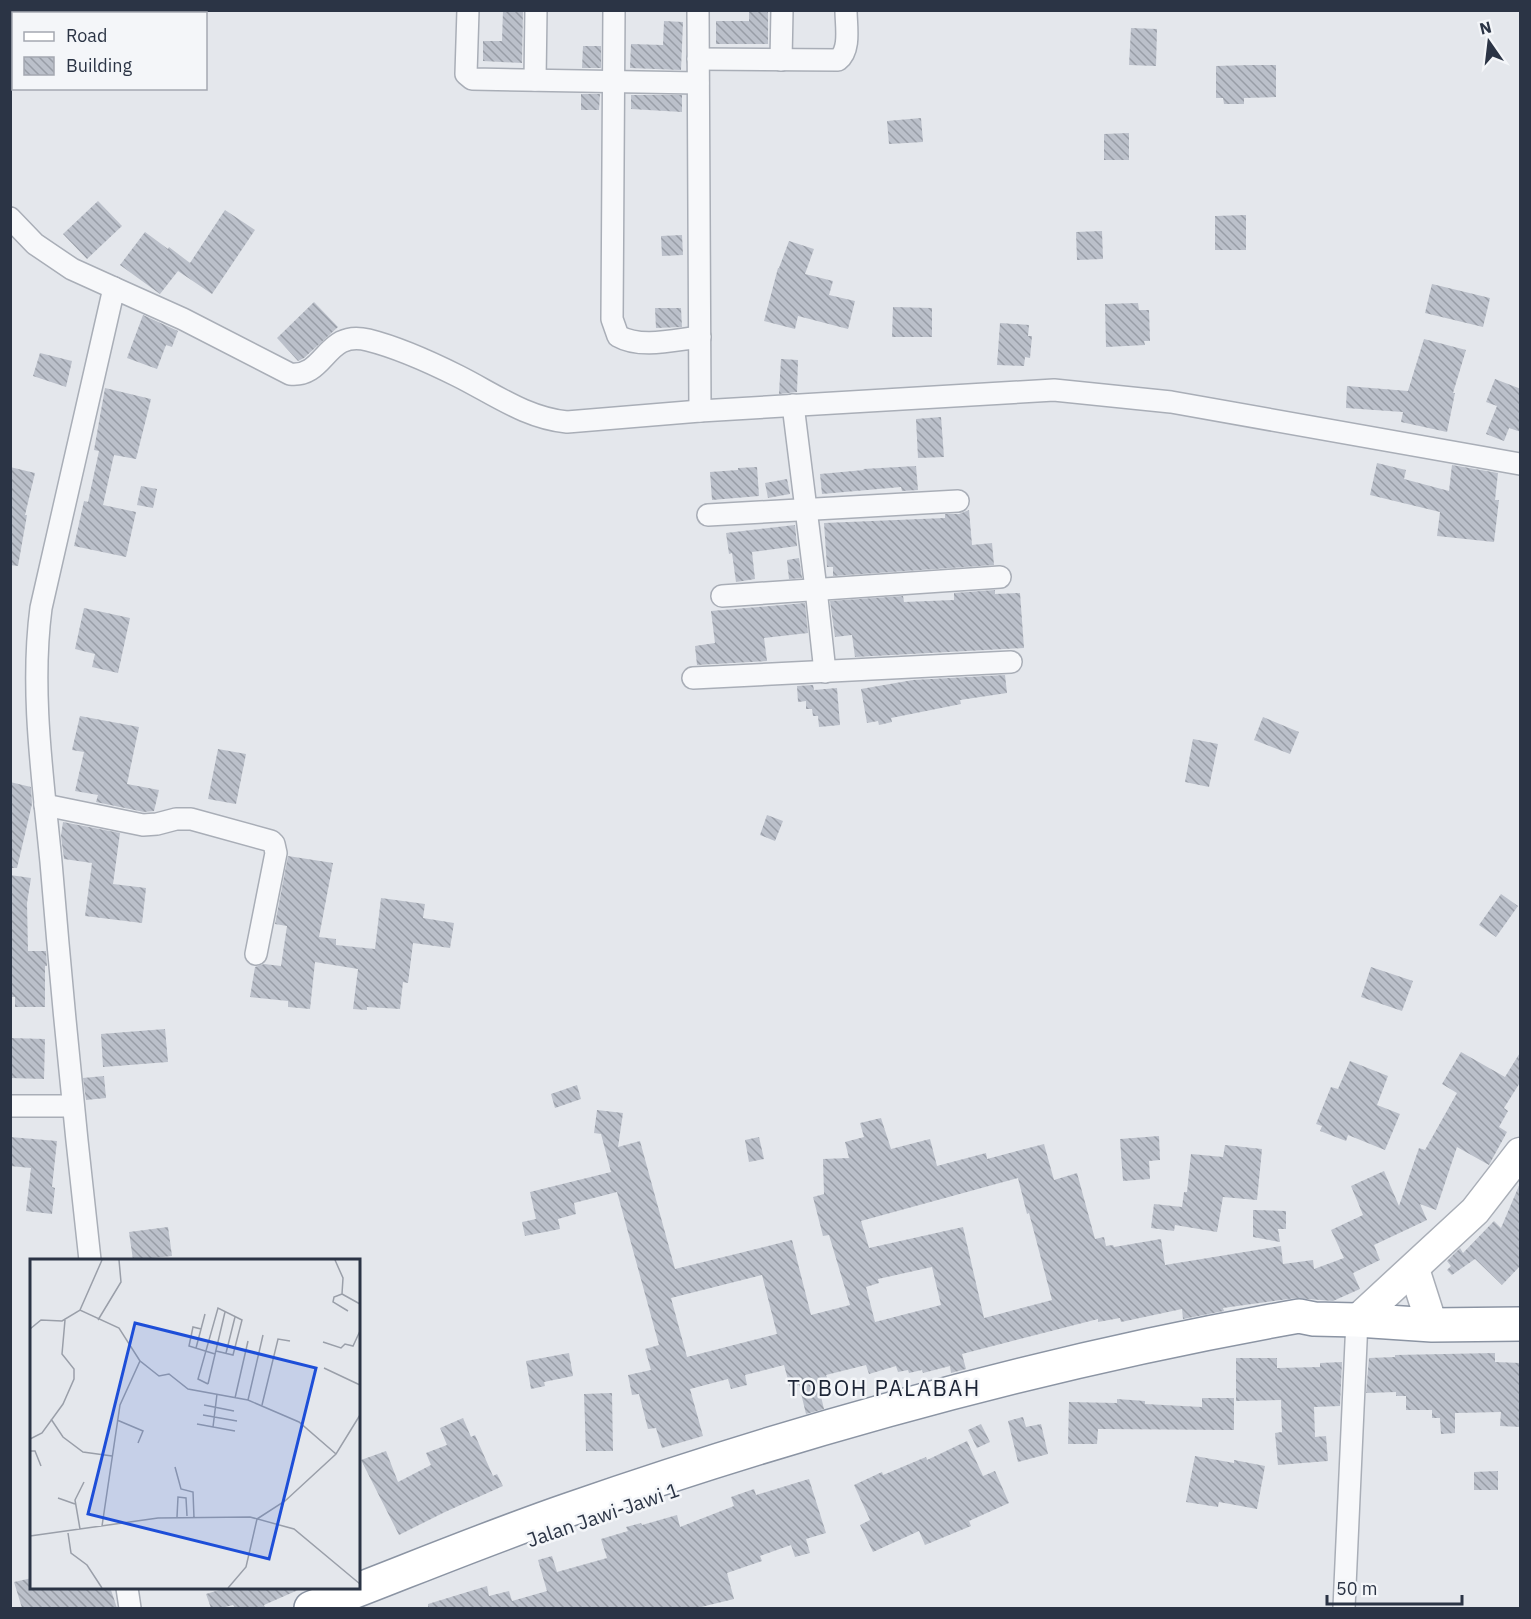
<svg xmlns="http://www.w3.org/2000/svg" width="1531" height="1619" viewBox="0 0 1531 1619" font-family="'IBM Plex Sans',sans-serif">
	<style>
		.building { fill: url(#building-back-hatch); fill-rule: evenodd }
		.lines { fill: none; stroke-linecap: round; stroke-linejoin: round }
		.street-casing { stroke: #a9aeb7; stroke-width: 24 }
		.secondary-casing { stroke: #a9aeb7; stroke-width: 33 }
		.highway-casing { stroke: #8b94a3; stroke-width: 36 }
		.street { stroke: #f7f8fa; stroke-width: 21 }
		.secondary { stroke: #fff; stroke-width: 30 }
		.highway { stroke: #fff; stroke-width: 33 }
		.labels { text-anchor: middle; stroke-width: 5; stroke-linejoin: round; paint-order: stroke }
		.street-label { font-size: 20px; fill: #2b3445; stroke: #f4f6f9 }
		.quarter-label { font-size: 22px; letter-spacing: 1.5px; fill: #1d2536; stroke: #f4f6f9 }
		.inset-road { fill: none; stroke: #9a9fa9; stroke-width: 1.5 }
		.view { fill: #1d4ed8; fill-opacity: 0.15; stroke: #1d4ed8; stroke-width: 3 }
		.inset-edge { fill: none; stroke: #2b3445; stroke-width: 3 }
	</style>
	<defs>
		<pattern id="building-back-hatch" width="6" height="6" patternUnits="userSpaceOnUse" patternTransform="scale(1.5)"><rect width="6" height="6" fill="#bbc0ca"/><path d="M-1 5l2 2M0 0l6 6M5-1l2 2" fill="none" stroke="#989da6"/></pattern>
	</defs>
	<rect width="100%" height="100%" fill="#e4e7ec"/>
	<g class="building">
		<path d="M503,10h20l-1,53 -39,-2v-20h19z"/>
		<path d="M749,10h19v34h-52v-23h33z"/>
		<path d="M664,21l19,1 -2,48 -51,-2 1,-24 32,1z"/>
		<path d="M1131,28l26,1 -1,37 -27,-1z"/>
		<path d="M583,46h18v22h-19z"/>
		<path d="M1250,65h26v32l-32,1v6h-20l-1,-6h-7v-32z"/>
		<path d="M581,94h19l-1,16h-18z"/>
		<path d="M631,95h51v17l-51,-3z"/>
		<path d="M921,118l2,24 -34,2 -2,-23z"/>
		<path d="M1129,133v27h-25v-26z"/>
		<path d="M98,201l24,25 -35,33 -24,-25z"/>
		<path d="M225,210l30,20 -43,64 -34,-23 -18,23 -40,-29 25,-33 23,17 1,-2 21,16z"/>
		<path d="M1246,215v35h-31v-34z"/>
		<path d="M1102,231l1,28 -26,1 -1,-28z"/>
		<path d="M682,235l1,20 -21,1 -1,-20z"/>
		<path d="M789,241l25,8 -9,25 28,7 -4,14 26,6 -7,28 -50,-13 -3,13 -31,-8 14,-53h1z"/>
		<path d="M1432,284l58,14 -7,29 -58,-14z"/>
		<path d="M314,302l24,25 -34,31 -6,3 -21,-23z"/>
		<path d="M1138,303l1,7h10l1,31h-6l1,4 -39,2 -1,-43z"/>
		<path d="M893,307l39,1v29h-40z"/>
		<path d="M655,308h26l1,19 -26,1z"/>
		<path d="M143,315l35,16 -6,16 -6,-2 -9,24 -30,-11z"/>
		<path d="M1000,323l29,2 -1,11h4l-2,22 -5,-1 -1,9 -27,-1z"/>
		<path d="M1424,339l42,11 -13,43h2l-8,39 -46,-10 2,-10 -57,-4 1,-22 61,5z"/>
		<path d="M40,353l32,8 -6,26 -33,-11z"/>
		<path d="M781,359l17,1 -1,32 -18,2z"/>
		<path d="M1495,379l26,10v43l-12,-4 -5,13 -18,-7 11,-28 -11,-4z"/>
		<path d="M105,388l46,11 -15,60 -22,-4 -11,50 33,7 -10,45 -52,-11 10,-45 4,1 11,-51 -5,-1z"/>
		<path d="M941,417l3,40 -26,1 -2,-39z"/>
		<path d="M1377,463l29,7 -2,9 45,12 3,-26 46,8 -3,27h4l-5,42 -57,-6 3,-24 -70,-17z"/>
		<path d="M916,466l2,24 -16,1 -1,-4 -79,7 -2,-20 44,-4 -1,-1z"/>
		<path d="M10,467l25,6 -10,42h2l-9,51 -8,-1z"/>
		<path d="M757,467l2,29 -47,4 -2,-28 28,-2v-2z"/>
		<path d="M787,479l3,15 -22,4 -3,-15z"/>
		<path d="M141,486l16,3 -4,19 -16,-3z"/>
		<path d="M969,510l3,35 20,-2 2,22 -161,11v-9h-6l-3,-44 121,-5v-4h14z"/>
		<path d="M795,525l2,21 -45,6 3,27 -19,3 -4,-29 -3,1 -3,-21z"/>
		<path d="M799,558l3,20 -13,1 -2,-19z"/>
		<path d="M995,590v4l25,-1 4,55 -169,9 -3,-22 -17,2 -5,-36 73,-5 1,6 50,-2v-7z"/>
		<path d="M805,603l3,30 -44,5 3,23 -70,4 -2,-19 20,-3 -4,-32z"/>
		<path d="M84,608l46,10 -12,55 -26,-6 3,-13 -20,-5z"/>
		<path d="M1005,675l2,18 -47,7 1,4 -70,14 1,4 -13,3 -1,-4 -11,2 -6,-34 52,-9z"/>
		<path d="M813,685l1,5 23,-2 3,37 -21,2 -1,-11h-5l-1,-7h-6v-8l-8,1 -1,-16z"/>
		<path d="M80,716l59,11 -12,57 32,6 -5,21 -10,1 -48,-10 2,-7 -23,-4 9,-39 -12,-2z"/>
		<path d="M1263,717l36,15 -9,22 -36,-14z"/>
		<path d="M1193,739l25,5 -9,43 -24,-5z"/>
		<path d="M218,749l28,5 -10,50 -28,-5z"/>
		<path d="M10,782l21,5 1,17 -15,64h-7z"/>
		<path d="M767,815l16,6 -8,20 -15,-6z"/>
		<path d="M63,822l57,11 -7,51 33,4 -4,35 -57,-7 7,-53 -28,-4 -3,-23z"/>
		<path d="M288,856l45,7 -14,74 17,2v6l39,4 6,-51 44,6 -2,14 31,5 -4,25 -37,-5 -5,40 -5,-1 -3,27 -33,-2v3l-14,-1 5,-40 -43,-7 -5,47 -22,-2v-6l-38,-4 5,-30 9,-3 17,2 6,-40 -12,-2z"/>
		<path d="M10,875l21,3 -4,25 1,48h18l1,15h-2v41h-30v-10h-5z"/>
		<path d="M1501,894l17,12 -22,31 -17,-12z"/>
		<path d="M1371,967l42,14 -11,30 -41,-14z"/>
		<path d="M165,1029l3,33 -65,5 -2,-33z"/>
		<path d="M10,1038l35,1 -1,40 -34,-1z"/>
		<path d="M1521,1051v30l-17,27 4,3 -9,16 8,5 -18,33 -32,-18 -21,63 -16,-6 7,16 -53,25 6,15 -27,13 7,16 -27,12 -37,-3 -73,10 1,3 -41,8 -1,-10 -61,13 -1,-4 -22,4v-3l-136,35 4,15 -15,4 -1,-7 -27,7 -1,-3 -13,3 -1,-3 -10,2 -2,-6 -27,8 -3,-9 -40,10 1,3 -10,2 7,29 -18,5 -7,-29 -9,2 -6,-22 -39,10 2,10 -16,4 -3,-10 -38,10 13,47 -41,12 -6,-20 -8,1 -9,-35 -7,1 -4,-20 23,-5 -6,-21 14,-4 -42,-153 -43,11 2,11 -18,5 2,10 -35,7 -3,-14 14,-3 -6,-27 81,-20 -10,-38 -7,-1 3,-23 26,3 -5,34 22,-6 35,128 117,-29 19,75 39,-10 -21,-70 -6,1 -10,-39 11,-3 -1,-35 26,-1 -4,-16 19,-5 -4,-14 21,-5 10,31 39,-10 7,27 49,-13 1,6 57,-15 10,36 23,-7 18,66 9,-2 2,9 7,-1 1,2 47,-8 4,26 116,-19 2,18 30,-4 1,9 30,-11 -13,-28 32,-15 -12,-29 33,-15 15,35 20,-58 6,2 32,-57 -15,-9 19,-32 44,25zM1018,1178l9,36 2,-1 23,87 -68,18 -21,-91 -94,21 -8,-27zM932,1267l9,38 -66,17 -9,-35 13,-4 -1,-4zM762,1275l15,59 -90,23 -16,-59z"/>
		<path d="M1350,1061l38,15 -11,29 23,9 -15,36 -37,-15 -2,6 -26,-10 2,-5 -6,-2 15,-37 7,2z"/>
		<path d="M104,1076l2,22 -20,2 -3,-22z"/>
		<path d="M577,1085l4,14 -26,9 -4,-14z"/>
		<path d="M1159,1136l1,24 -11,1 1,18 -27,2 -3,-42z"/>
		<path d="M10,1137l47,4 -5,46 3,1 -3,26 -26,-3 5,-43 -21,-2z"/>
		<path d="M759,1137l5,22 -15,3 -4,-22z"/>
		<path d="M1225,1145l37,4 -5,51 -34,-3 -6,35 -42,-7 -1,6 -23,-3 3,-24 28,3 2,-15h3l4,-38 32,3z"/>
		<path d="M1521,1181v84l-19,20 -27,-26 -23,16 -5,-5 4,-4 -4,-5 13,-13 3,5 31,-32 7,7z"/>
		<path d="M1253,1210l33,1v18h-8l2,13 -27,-5z"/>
		<path d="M168,1227l4,29 -39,4 -4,-28z"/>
		<path d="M569,1353l4,23 -29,6 1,4 -14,3 -5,-28z"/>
		<path d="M1495,1353v9l26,1v64l-21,-1 1,-14 -46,1v20l-14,1 -1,-16h-8v-8h-26v-14h-10v-4l-30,1 3,-35 26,-1v-2z"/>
		<path d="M1236,1358h41v10l43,-1v-4l22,-1 -2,44 -26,1 1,30 11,-1 2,25 -50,4 -3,-32 7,-1 -1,-32 -45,1z"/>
		<path d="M612,1393l1,58h-27l-2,-57z"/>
		<path d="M1202,1398h32v32l-136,-1 -1,15h-29l1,-42 48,1v-4l28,2v3l57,3z"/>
		<path d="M1023,1417l3,10 15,-3 7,30 -30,8 -10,-41z"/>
		<path d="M463,1418l8,19 4,-2 18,41 4,-2 6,12 -58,26 -46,23 -38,-75 25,-9 12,31 33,-17 -5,-12 21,-8 -7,-17z"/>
		<path d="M981,1424l9,18 -13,6 -9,-18z"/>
		<path d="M967,1441l16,35 12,-5 14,32 -40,18 2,5 -46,19 -6,-14 -46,21 -13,-27 10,-5 -16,-35 28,-13 1,3 43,-18 1,3z"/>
		<path d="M1195,1456l39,7v-3l31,6 -8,43 -38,-7 -1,5 -32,-5z"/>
		<path d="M1498,1471v19h-24v-18z"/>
		<path d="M809,1479l17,54 -20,6 4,14 -15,4 -4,-12 -31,11 2,5 -35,12 7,26 -37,9h-269v-4l59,-18 2,10 20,-5 3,10 35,-10 -9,-31 14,-4 5,16 50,-14 -6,-19 27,-8 -2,-4 15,-4 1,2 35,-10 3,12 54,-21 -3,-9 23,-8 2,6z"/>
		<path d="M32,1578v9h78l7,21h-95l-8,-26z"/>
		<path d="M229,1587h76l-41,18 1,3h-30l-2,-3 -12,3h-10l-5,-14z"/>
	</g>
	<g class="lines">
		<g class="street-casing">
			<g id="street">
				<path d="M468,10l-2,64 6,5 226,4"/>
				<path d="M614,10l-2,309 6,17c23,13 56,4 82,1"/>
				<path d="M698,10l2,401"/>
				<path d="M698,59l140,1c13,-10 8,-34 8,-50"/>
				<path d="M781,60l1,-50"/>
				<path d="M535,80l1,-70"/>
				<path d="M10,218l25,26 37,25 42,19"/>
				<path d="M793,405l23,184 9,83"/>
				<path d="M708,515l250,-14"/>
				<path d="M722,596l278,-19"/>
				<path d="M693,678l318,-16"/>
				<path d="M45,805l98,20 14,-1 19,-5h15l80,22 3,3 2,9 -20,101"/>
				<path d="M10,1106h63"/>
				<path d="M90,1260c-15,-132 -28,-265 -39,-398 -8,-83 -21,-171 -10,-254l73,-320 69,31 107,55c36,4 35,-45 78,-34 28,7 64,23 90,36 36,18 68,42 109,46l133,-11 354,-21 117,12 349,62"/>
				<path d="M127,1588l3,20"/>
				<path d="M1344,1608l13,-288"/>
			</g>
		</g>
		<g class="secondary-casing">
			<g id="secondary">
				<path d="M1414,1269l18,56"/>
				<path d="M1357,1320l118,-109 45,-58"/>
			</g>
		</g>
		<g class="highway-casing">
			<path id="highway" d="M311,1608c85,-32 170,-68 257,-98 239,-83 482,-150 731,-194l15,3 43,1 75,5 88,-1"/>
		</g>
		<use href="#street" class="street"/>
		<use href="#secondary" class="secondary"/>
		<use href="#highway" class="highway"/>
	</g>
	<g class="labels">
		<g class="street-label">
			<text transform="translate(603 1515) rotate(-19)" y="7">Jalan Jawi-Jawi 1</text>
		</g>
		<g class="quarter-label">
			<text x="884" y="1396">TOBOH PALABAH</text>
		</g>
	</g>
	<g transform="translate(30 1259)">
		<rect width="330" height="330" fill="#e4e7ec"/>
		<path class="inset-road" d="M305,1l8,18 -1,16 18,10M312,35l-8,3 -1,5 15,9M50,51l22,-50M68,61l23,-38 -2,-22M0,70l11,-9 21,1 18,-11 39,18 21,33M171,70l-8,-2 -4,19 26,8M293,83l18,6 4,-4 8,2 7,-15M166,89l9,-34M196,94l9,-36M294,109l36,17M178,125l-10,-5 20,-71 24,12 -9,35 -17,-4M178,125l17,-72M205,139l13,-57M218,141l15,-65M174,146l30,6M232,146l16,-66 12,2M173,156l34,6M21,160l12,18 20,15 29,4M87,161l26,11 -5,12M167,165l38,7M183,168l4,-33M0,180l12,-6 21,-29 11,-25v-10l-12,-15 3,-34M0,192h5l6,15M145,208l6,22 12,3 1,26M28,239l17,6M147,258l1,-20 8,1 1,18M227,260l28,-18 51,-47 24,-39M72,267l18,-121 20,-44 19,15 10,-2 19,15 60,11 51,22 37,32M50,270l-5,-29 9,-18M38,274l3,20 16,12 15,23M0,277l128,-18 92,-1 44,12 66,55M198,329l18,-21 11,-48"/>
		<path class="view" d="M105,64l181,45 -47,191 -181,-45z"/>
		<rect width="330" height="330" class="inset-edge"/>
	</g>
	<rect width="1531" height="1619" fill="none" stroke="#2b3445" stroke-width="24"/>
	<rect x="12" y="12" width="195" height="78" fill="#f4f6f9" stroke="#a4a8b1" stroke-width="1.5"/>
	<rect x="24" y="32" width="30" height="9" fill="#ffffff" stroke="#a4a8b1" stroke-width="1.5"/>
	<text x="66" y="42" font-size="18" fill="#2b3445">Road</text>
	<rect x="24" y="57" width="30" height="18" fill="url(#building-back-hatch)" stroke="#a4a8b1" stroke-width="1.5"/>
	<text x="66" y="72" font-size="18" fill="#2b3445">Building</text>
	<g transform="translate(1489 42) rotate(346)" stroke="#f4f6f9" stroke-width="4.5" paint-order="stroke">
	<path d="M0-4.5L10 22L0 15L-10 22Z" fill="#2b3445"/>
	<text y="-9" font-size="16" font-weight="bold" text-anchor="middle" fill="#2b3445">N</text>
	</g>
	<path d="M1327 1595v9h135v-9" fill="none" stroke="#2b3445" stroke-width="3"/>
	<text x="1336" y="1595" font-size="18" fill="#2b3445" stroke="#f4f6f9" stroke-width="4.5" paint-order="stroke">50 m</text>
</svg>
